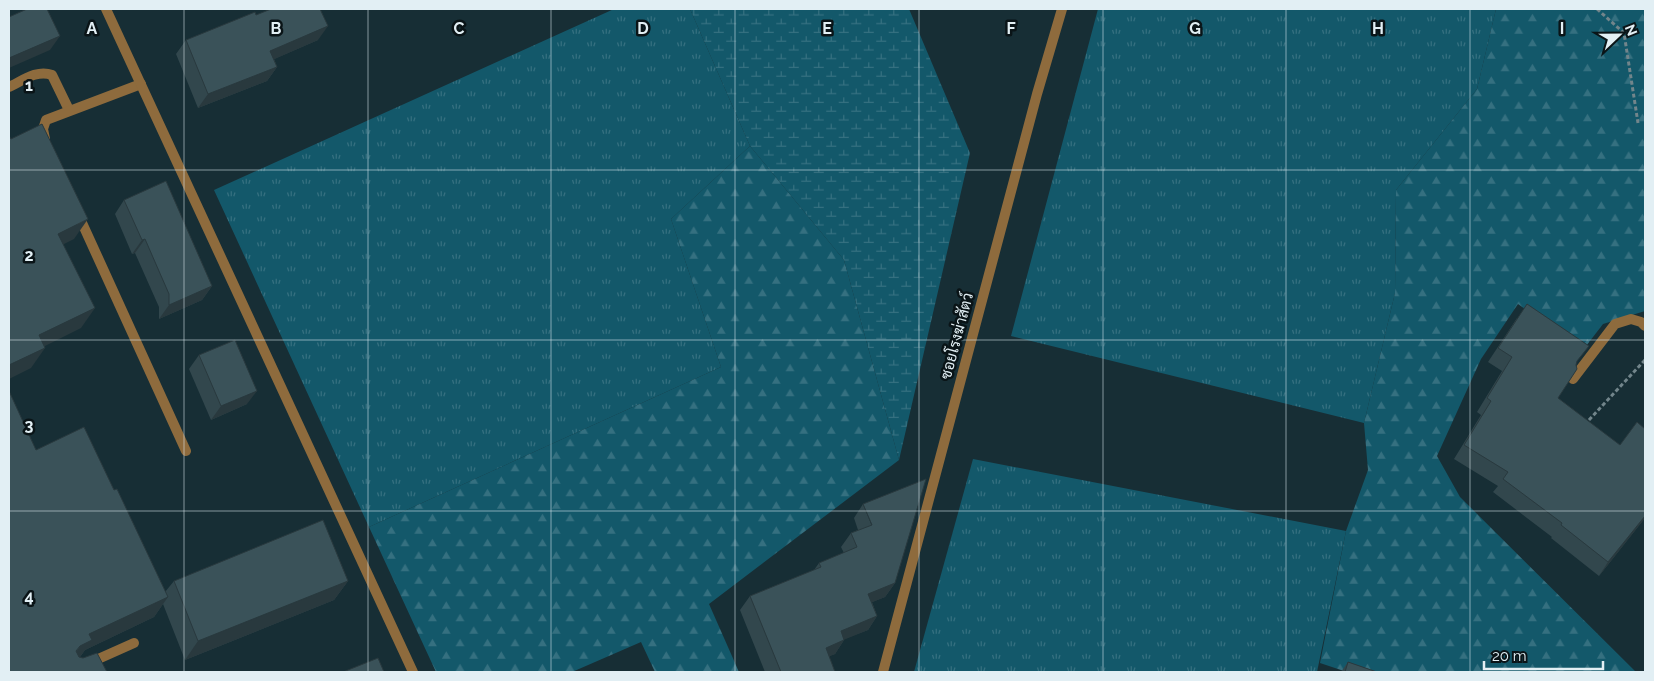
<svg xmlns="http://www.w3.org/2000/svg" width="1654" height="681" viewBox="0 0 1654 681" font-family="Raleway,Sarabun,sans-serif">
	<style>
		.grass { fill: url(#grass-tufts) }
		.forest { fill: url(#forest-firs) }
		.wetland { fill: url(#wetland-marsh) }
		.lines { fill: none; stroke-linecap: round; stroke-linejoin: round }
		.path { stroke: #72858b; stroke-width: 3; stroke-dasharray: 4 2.5; stroke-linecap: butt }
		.service { stroke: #8e6b3d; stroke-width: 10 }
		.minor { stroke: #8e6b3d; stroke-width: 10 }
		.wall { fill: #32474d }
		.shaded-wall { fill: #29393e }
		.building { fill: #3a5259; stroke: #29393e }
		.grid { fill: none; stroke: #e2eff4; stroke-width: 1; stroke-opacity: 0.55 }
		.labels { text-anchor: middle; stroke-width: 5; stroke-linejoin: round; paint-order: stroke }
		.street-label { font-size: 15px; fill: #e2eff4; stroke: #0a1417 }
		.grid-label { font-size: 16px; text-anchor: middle; font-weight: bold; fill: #e2eff4; stroke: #0a1417; stroke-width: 5; stroke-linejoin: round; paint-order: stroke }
	</style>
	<defs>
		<pattern id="grass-tufts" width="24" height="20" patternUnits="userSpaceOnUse" patternTransform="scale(1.25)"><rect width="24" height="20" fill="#13586a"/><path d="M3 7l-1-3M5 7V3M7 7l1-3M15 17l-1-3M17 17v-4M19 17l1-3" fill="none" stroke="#357080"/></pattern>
		<pattern id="forest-firs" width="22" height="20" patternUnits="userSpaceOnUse" patternTransform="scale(1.25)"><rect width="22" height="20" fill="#13586a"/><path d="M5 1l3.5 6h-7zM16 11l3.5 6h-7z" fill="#357080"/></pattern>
		<pattern id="wetland-marsh" width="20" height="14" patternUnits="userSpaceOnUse" patternTransform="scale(1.25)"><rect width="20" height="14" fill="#13586a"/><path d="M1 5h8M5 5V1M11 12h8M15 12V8" fill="none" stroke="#357080"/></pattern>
	</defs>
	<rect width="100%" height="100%" fill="#172e35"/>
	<g class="grass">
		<path d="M614,9h76l60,137 -79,73 50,148 -352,160 -155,-337z"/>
		<path d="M1098,9h398l-19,80 -81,101 -1,103 -31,130 -353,-87z"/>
		<path d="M973,459l373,72 -29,141h-403z"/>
	</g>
	<g class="forest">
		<path d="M1496,9h149v302l-42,13 -20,26 -65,-46 -37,55 -44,97 23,41 176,175h-289l-27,-9 26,-132 22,-61 -4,-47 31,-130 1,-103 81,-101z"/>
		<path d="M750,146l94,114 55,200 -190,144 30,68h-84l-14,-30 -69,30h-136l-67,-145 352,-160 -50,-148z"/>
	</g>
	<path class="wetland" d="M690,9h219l61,144 -71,307 -55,-200 -94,-114z"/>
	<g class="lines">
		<g class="path">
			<path d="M1597,9l27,24 14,90"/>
			<path d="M1589,420l56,-60"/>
		</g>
		<g class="service">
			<path d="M9,87c13,-6 28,-18 43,-12l17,35"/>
			<path d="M45,139l-2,-10 3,-9 95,-36"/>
			<path d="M78,214l108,237"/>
			<path d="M1573,379l42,-55 16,-5 10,3 4,4"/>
		</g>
		<g class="minor">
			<path d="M106,9l307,663"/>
			<path d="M69,672l65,-29"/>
			<path d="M883,672l154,-578 25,-85"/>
		</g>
	</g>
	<g class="wall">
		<path d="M256,15l62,25 -44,19 3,8 -10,14 -69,27 -22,-54 10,-14z"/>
		<path d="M124,200l88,86 -10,14 -43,19v-12l-24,-54 -3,1 -17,-40z"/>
		<path d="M1517,318l59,45 -18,35 87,120 -46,58 -48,-38 1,-1 -59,-45 5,-6 -44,-27 27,-44 -4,-3 25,-41 -14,-9z"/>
		<path d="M199,355l48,49 -36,16 -22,-51z"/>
		<path d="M36,450l78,40 51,102 9,-11h174l-14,19 -149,60 -22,-56 -9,13 -69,33 -5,7 -71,15z"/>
		<path d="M863,504l32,79 -10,14 -13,5 5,14 -9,14 -24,9v1l-9,14 -6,2 6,16h-70l-25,-62 10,-14 64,-26 5,-7 25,-10 -3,-6 10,-14 7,-3 -4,-12z"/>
		<path d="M1348,662l29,10h-36z"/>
	</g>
	<g class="shaded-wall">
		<path d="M328,26l-10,14 -57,25 9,-14z"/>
		<path d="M60,36l-10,14 -41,18v-10z"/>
		<path d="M277,67l-10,14 -69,27 10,-14z"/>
		<path d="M88,219l-14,20 -30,15 14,-20z"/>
		<path d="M145,239l-10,14 -3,1 10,-14z"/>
		<path d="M212,286l-10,14 -43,19 10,-14z"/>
		<path d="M95,308l-14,20 -56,28 14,-21z"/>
		<path d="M45,348l-14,20 -22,11v-14z"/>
		<path d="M257,391l-10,13 -36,16 10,-14z"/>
		<path d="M1645,516v2l-46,58 9,-14z"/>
		<path d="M348,581l-14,19 -149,60 13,-19z"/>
		<path d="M895,583l-10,14 -27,11 10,-14z"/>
		<path d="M168,597l-14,20 -69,33 -8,11 -11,5 23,-32z"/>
		<path d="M877,616l-9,14 -37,15 10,-14z"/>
		<path d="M844,640l-9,14 -19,8 10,-14z"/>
	</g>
	<g class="building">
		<path d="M27,9h20l13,27 -51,22v-41z"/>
		<path d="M271,9h49l8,17 -58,25 7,16 -69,27 -22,-54 69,-28 1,3z"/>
		<path d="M42,124l46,95 -30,15 37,74 -56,27 6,13 -36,17v-229l2,3z"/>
		<path d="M166,181l46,105 -43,19v-11l-24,-55 -3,1 -18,-40z"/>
		<path d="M1527,304l62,42 -12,15 -1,4 1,4 -19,29 62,47 17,-23 8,7v87l-37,46 -47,-37 1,-2 -59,-44 5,-7 -44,-27 27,-44 -4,-3 25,-41 -14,-9z"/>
		<path d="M235,340l22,51 -36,15 -22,-51z"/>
		<path d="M9,391l27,59 48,-23 30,63 3,-1 51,108 -79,37 3,6 -12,6 -4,5 3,6 4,1 14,-5 10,19h-98z"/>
		<path d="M926,479l-31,104 -27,11 9,22 -36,15 3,9 -18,8 9,24h-54l-31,-76 71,-29 -2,-4 38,-16 -6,-14 21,-8 -9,-21z"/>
		<path d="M323,520l25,61 -150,60 -24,-60z"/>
		<path d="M378,658l6,14h-41z"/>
		<path d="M1348,662l29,10h-32z"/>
	</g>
	<path class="grid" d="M184,9v663M368,9v663M551,9v663M735,9v663M919,9v663M1103,9v663M1286,9v663M1470,9v663M9,170h1636M9,340h1636M9,511h1636"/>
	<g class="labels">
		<g class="street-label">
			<text transform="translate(957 336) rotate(-75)" y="5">ซอยโรงฆ่าสัตว์</text>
		</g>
	</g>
	<g class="grid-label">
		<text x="92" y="34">A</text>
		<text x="276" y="34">B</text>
		<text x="459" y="34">C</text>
		<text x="643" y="34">D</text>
		<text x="827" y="34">E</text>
		<text x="1011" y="34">F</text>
		<text x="1195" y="34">G</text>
		<text x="1378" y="34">H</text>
		<text x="1562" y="34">I</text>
		<text x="29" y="91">1</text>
		<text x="29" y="261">2</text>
		<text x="29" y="431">3</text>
		<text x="29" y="602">4</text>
	</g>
	<rect width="1654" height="681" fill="none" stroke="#e2eff4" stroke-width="20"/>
	<g transform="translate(1619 35) rotate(68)" stroke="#0a1417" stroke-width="4" paint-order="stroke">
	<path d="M0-4L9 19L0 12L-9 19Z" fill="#e2eff4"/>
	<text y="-8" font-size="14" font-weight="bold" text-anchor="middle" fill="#e2eff4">N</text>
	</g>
	<path d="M1484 661v8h119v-8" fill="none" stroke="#e2eff4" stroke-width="2.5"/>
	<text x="1492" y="661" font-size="15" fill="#e2eff4" stroke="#0a1417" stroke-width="4" paint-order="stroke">20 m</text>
</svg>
